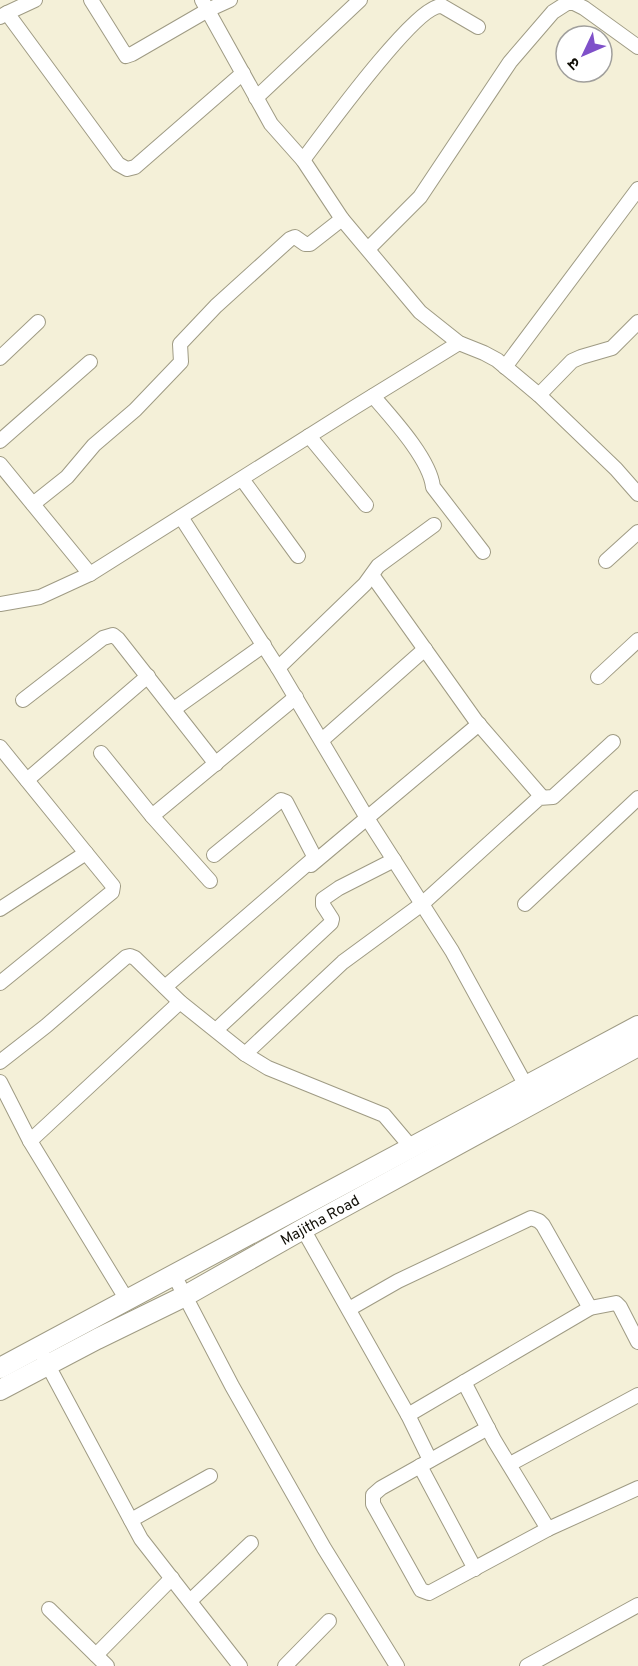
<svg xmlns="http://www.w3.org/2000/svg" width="638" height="1666" viewBox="0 0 638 1666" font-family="Overpass,'Noto Sans Devanagari',sans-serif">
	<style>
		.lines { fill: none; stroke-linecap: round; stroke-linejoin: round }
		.street-casing { stroke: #9f9b84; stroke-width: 16 }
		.secondary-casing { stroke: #9f9b84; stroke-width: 22 }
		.street { stroke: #fff; stroke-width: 14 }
		.secondary { stroke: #fff; stroke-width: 20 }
		.labels { text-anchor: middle; stroke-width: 4.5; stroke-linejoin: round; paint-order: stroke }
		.street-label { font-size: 15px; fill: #110f07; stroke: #fff }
	</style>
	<rect width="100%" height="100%" fill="#f4f0d8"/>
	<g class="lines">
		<g class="street-casing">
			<g id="street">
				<path d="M91,0l35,56 6,-2 76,-44 22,-10"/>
				<path d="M202,0l69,124 32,36 39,59 78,93 39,31 25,10 13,7 42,35 77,74 22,25"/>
				<path d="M7,13l28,-13"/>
				<path d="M0,17l7,-4 111,151 9,5 8,-2 108,-94"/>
				<path d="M256,98l104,-98"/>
				<path d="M303,160c19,-25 113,-156 139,-154l36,21"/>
				<path d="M368,249l52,-52 90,-135 43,-50 14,-9h7l10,5 54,39"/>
				<path d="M0,358l38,-36"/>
				<path d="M505,367l133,-178"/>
				<path d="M539,395l33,-34 9,-4 31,-9 26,-26"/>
				<path d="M373,396c19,22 57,63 60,91l50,65"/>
				<path d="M309,436l57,69"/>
				<path d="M0,441l90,-79"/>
				<path d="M0,464l90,110"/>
				<path d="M242,479l56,77"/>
				<path d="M33,504l34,-27 27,-32 41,-35 46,-48 -1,-18 36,-38 74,-67 5,-2 10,7h5l32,-25"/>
				<path d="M181,517l97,151 89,150 85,133 78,142"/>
				<path d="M606,561l32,-29"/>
				<path d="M372,575l104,146 66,76"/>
				<path d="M0,604l40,-7 50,-23 265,-167 104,-64"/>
				<path d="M278,668l87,-84 13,-18 56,-41"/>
				<path d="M598,677l40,-37"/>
				<path d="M23,700l80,-62 10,-3 5,4 98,125"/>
				<path d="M174,709l90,-64"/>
				<path d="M322,740l103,-91"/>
				<path d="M0,747l86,106 -86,56"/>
				<path d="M101,753l51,63"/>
				<path d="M27,780l121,-104"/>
				<path d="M311,865l168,-141"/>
				<path d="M210,881l-58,-65 144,-119"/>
				<path d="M525,904l113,-106"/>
				<path d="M0,983l112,-91 1,-6 -27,-33"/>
				<path d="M165,987l148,-128 1,-3 -28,-54 -5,-2 -67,55"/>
				<path d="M216,1030l115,-107 1,-4 -9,-14v-6l16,-11 55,-28"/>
				<path d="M0,1062l46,-36 80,-69 4,-1 5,2 45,44 65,52"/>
				<path d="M0,1082l30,59 97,159"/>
				<path d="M30,1141l150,-139"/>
				<path d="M411,1147l-27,-32 -116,-47 -23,-14 98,-92 79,-58 117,-106 14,-1 60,-55"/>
				<path d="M303,1229l105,186 22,45"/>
				<path d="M174,1275l58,111 92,162 73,118"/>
				<path d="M349,1309l49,-28 133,-63 8,3 4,4 47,83"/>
				<path d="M44,1358l97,181 99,127"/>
				<path d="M464,1382l30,58 54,89"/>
				<path d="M408,1415l182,-107 26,-5 4,4 18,35"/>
				<path d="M488,1428l-107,60 -8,7v9l48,86 8,3 119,-64 90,-41"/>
				<path d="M510,1464l128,-69"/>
				<path d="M420,1466l55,103"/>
				<path d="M131,1520l79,-44"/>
				<path d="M190,1601l61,-58"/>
				<path d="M49,1609l58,57"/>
				<path d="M96,1655l76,-77"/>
				<path d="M285,1666l44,-45"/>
				<path d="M527,1666l111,-61"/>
			</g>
		</g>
		<g class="secondary-casing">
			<g id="secondary">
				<path d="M0,1368l638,-342"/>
				<path d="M0,1390l97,-51 88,-43 118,-67 335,-183"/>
			</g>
		</g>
		<use href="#street" class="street"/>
		<use href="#secondary" class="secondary"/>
	</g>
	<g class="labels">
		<g class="street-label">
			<text transform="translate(320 1220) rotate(-29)" y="5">Majitha Road</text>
		</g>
	</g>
	<g transform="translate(584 54) rotate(226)"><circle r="28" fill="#ffffff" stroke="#a09f9c" stroke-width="1.5"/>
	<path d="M0-4.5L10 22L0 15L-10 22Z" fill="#7f50c9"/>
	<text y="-9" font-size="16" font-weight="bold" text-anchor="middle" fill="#110f07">उ</text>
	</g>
</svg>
